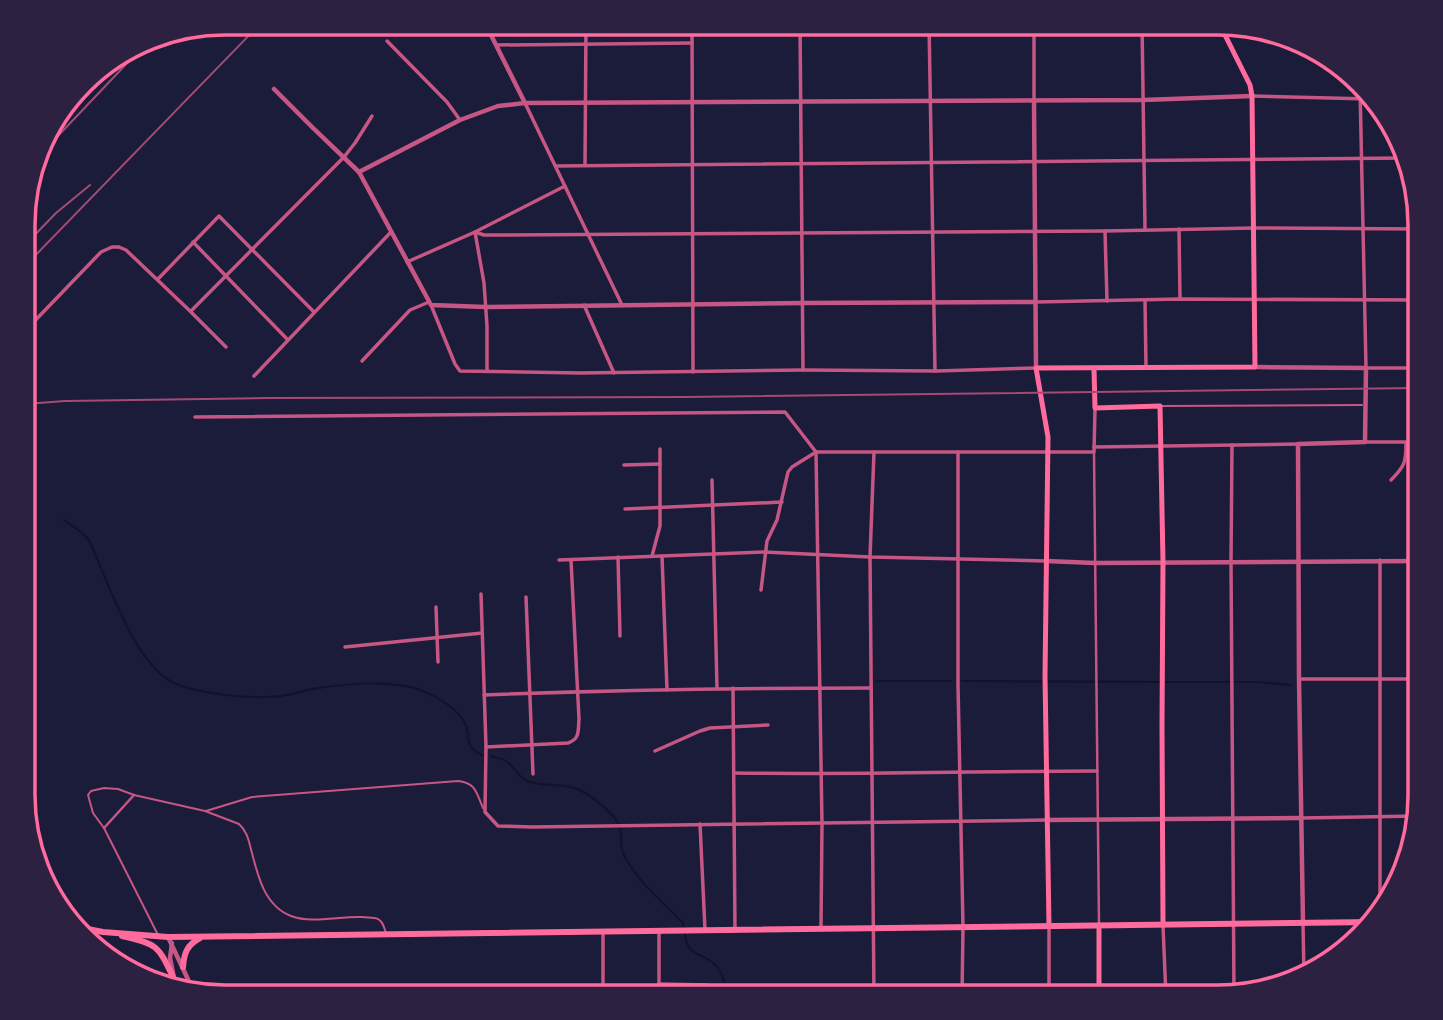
<svg xmlns="http://www.w3.org/2000/svg" width="1443" height="1020" viewBox="0 0 1443 1020" font-family="Karla,sans-serif">
	<style>
		.lines { fill: none; stroke-linecap: round; stroke-linejoin: round }
		.stream { stroke: #12122b; stroke-width: 2 }
		.service { stroke: #c65784; stroke-width: 2 }
		.pedestrian { stroke: #c65784; stroke-width: 2.5 }
		.minor { stroke: #c65784; stroke-width: 3.5 }
		.tertiary { stroke: #c65784; stroke-width: 4.5 }
		.secondary { stroke: #ff6b9d; stroke-width: 5 }
		.trunk { stroke: #ff6b9d; stroke-width: 6 }
		.rail { stroke: #a44b75; stroke-width: 2 }
		.rim { fill: none; stroke: #ff6b9d; stroke-width: 3.5 }
	</style>
	<rect width="100%" height="100%" fill="#1b1b3a"/>
	<g class="lines">
		<g class="stream">
			<path d="M64,520l17,12 8,8c18,39 46,127 87,144 13,6 28,7 42,10 22,3 47,5 69,1 9,-1 17,-5 26,-6 29,-5 72,-9 101,-1 17,5 39,17 49,32 10,14 -2,26 19,35"/>
			<path d="M877,681h74"/>
			<path d="M962,681l198,1"/>
			<path d="M1166,682h92l33,3"/>
			<path d="M491,756c5,2 11,2 15,5 9,6 13,18 24,21 15,5 32,1 47,7 13,5 39,25 43,39 3,12 -2,17 6,31 14,24 37,44 57,64l1,5"/>
			<path d="M685,934c2,24 17,17 30,31 9,8 10,21 13,32"/>
		</g>
		<g class="service">
			<path d="M1161,406l201,-1"/>
			<path d="M206,811l46,-14 206,-16c18,2 18,11 25,27"/>
			<path d="M158,935l-54,-107 -11,-15 -5,-18 3,-4 13,-3 14,1 16,6 71,16 34,13c9,8 10,19 13,29 6,24 13,53 39,63 21,8 48,0 71,1 5,1 11,0 16,2 5,3 6,8 8,14"/>
		</g>
		<g class="pedestrian">
			<path d="M1094,453l5,472"/>
			<path d="M104,828l30,-33"/>
		</g>
		<g class="minor">
			<path d="M692,23l1,349"/>
			<path d="M800,23l3,347"/>
			<path d="M929,23l6,348"/>
			<path d="M1034,23v78"/>
			<path d="M1142,23l3,206"/>
			<path d="M387,41l60,61 13,18"/>
			<path d="M496,45l196,-2"/>
			<path d="M1360,87l6,281h54"/>
			<path d="M1252,96l118,3"/>
			<path d="M525,103l97,202"/>
			<path d="M585,165l1,-142"/>
			<path d="M556,166l849,-8"/>
			<path d="M1179,229l1,70"/>
			<path d="M1105,231l2,70"/>
			<path d="M193,242l95,98"/>
			<path d="M407,262l68,-30 90,-46"/>
			<path d="M158,279l61,-63 95,96"/>
			<path d="M1145,300l1,68"/>
			<path d="M1036,302l144,-3 240,1"/>
			<path d="M431,305l24,59 5,7 120,2 223,-3 134,1 99,-3"/>
			<path d="M584,305l30,68"/>
			<path d="M191,311l153,-154 11,-14 17,-27"/>
			<path d="M25,331l76,-79 11,-5h7l7,3 64,61 36,36"/>
			<path d="M362,361l48,-51 19,-8"/>
			<path d="M487,371v-45l-3,-43 -9,-51 9,3h12l609,-4 149,-3 166,1"/>
			<path d="M254,376l137,-144"/>
			<path d="M195,417l590,-5 31,40"/>
			<path d="M1365,442h55"/>
			<path d="M1232,445l-1,117 3,432"/>
			<path d="M1094,447l204,-3"/>
			<path d="M816,452l6,372 -1,104"/>
			<path d="M816,452h278l1,-44"/>
			<path d="M874,452l-4,105 4,440"/>
			<path d="M958,452v233l5,242 -1,70"/>
			<path d="M624,465l36,-1"/>
			<path d="M712,480l5,208"/>
			<path d="M1391,480c14,-14 15,-18 15,-37"/>
			<path d="M625,509l157,-7"/>
			<path d="M652,556l8,-30v-77"/>
			<path d="M662,556l5,134"/>
			<path d="M618,557l2,79"/>
			<path d="M559,560l205,-8 106,5 176,4"/>
			<path d="M761,590l6,-49 10,-21 11,-48 4,-5 24,-15"/>
			<path d="M481,594l5,153 -1,65 13,14 34,1 514,-7"/>
			<path d="M526,597l7,177"/>
			<path d="M436,607l2,55"/>
			<path d="M345,647l137,-14"/>
			<path d="M1299,679h121"/>
			<path d="M733,688l2,242"/>
			<path d="M484,695c129,-5 257,-7 386,-7"/>
			<path d="M486,747l82,-4c12,-4 10,-12 11,-24l-8,-159"/>
			<path d="M655,751l45,-20 10,-3 58,-3"/>
			<path d="M734,773c121,2 242,-2 363,-2"/>
			<path d="M1302,818l115,-2"/>
			<path d="M700,824l5,106"/>
			<path d="M1380,915v-355"/>
			<path d="M1303,923l1,54"/>
			<path d="M1049,926v71"/>
			<path d="M1163,926l3,71"/>
			<path d="M659,931v66"/>
			<path d="M659,984l48,1 4,2 1,10"/>
			<path d="M603,997v-64"/>
		</g>
		<g class="tertiary">
			<path d="M485,23l40,80"/>
			<path d="M274,89l38,38 47,45 72,133 55,2 317,-4 233,-1"/>
			<path d="M1034,101l2,267"/>
			<path d="M359,172l101,-52 38,-14 27,-3 618,-3 109,-4"/>
			<path d="M1255,367l111,1 -1,74 -67,2 1,235 4,244"/>
			<path d="M1046,561l49,2 325,-2"/>
			<path d="M1047,820l255,-2"/>
			<path d="M168,937l25,53"/>
			<path d="M172,943l-2,15 5,25"/>
		</g>
		<g class="secondary">
			<path d="M1094,369l1,39 65,-2 3,156 -1,162 1,200"/>
			<path d="M1049,926l-4,-250 3,-239 -12,-69 219,-1 -3,-271 -2,-11 -31,-62"/>
			<path d="M1099,997v-72"/>
		</g>
		<g class="trunk">
			<path d="M77,927l26,5 65,5 1206,-15"/>
			<path d="M122,936c35,8 36,9 51,41"/>
			<path d="M183,967c1,-14 4,-22 17,-29"/>
		</g>
		<g class="rail">
			<path d="M38,157l112,-118"/>
			<path d="M25,245l31,-32 34,-28"/>
			<path d="M25,266l236,-243"/>
			<path d="M25,404l40,-3 202,-3 419,-1 734,-9"/>
		</g>
	</g>
	<path d="M0 0H1443V1020H0ZM225 35H1218A190 190 0 0 1 1408 225V795A190 190 0 0 1 1218 985H225A190 190 0 0 1 35 795V225A190 190 0 0 1 225 35Z" fill="#2d2142" fill-rule="evenodd"/>
	<path class="rim" d="M225 35H1218A190 190 0 0 1 1408 225V795A190 190 0 0 1 1218 985H225A190 190 0 0 1 35 795V225A190 190 0 0 1 225 35Z"/>
</svg>
